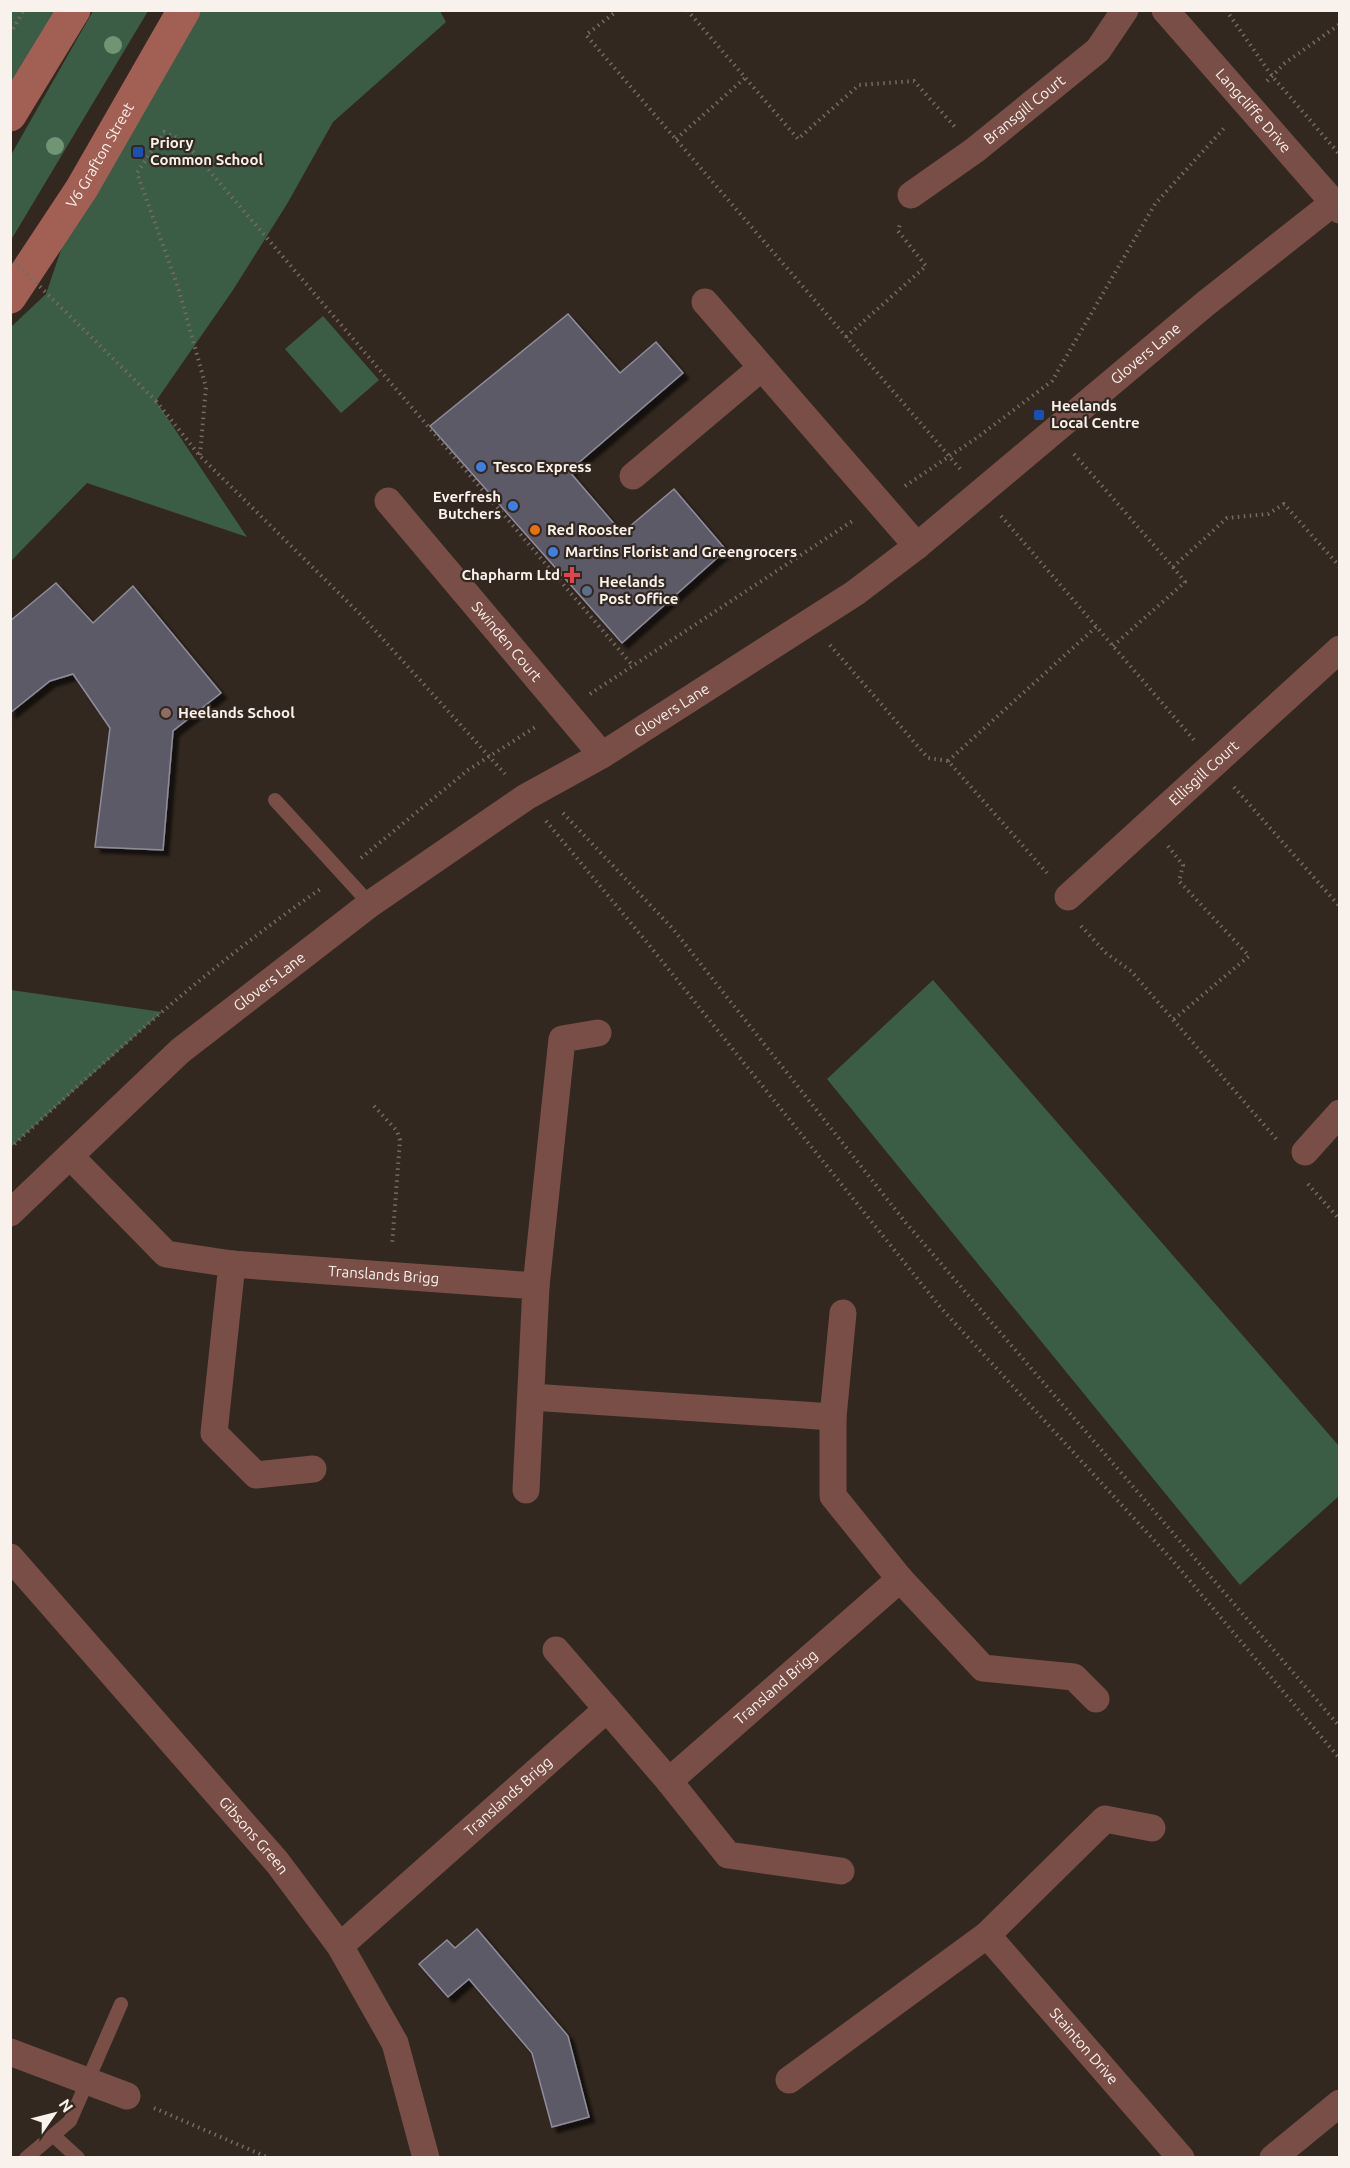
<svg xmlns="http://www.w3.org/2000/svg" width="1350" height="2168" viewBox="0 0 1350 2168" font-family="Ubuntu,sans-serif">
	<style>
		.green { fill: #3b5c45 }
		.building { fill: #5d5a67; stroke: #8f8c9b; stroke-width: 1.5; filter: url(#shadow) }
		.lines { fill: none; stroke-linecap: round; stroke-linejoin: round }
		.path { stroke: #756b64; stroke-width: 4; stroke-dasharray: 1.5 4.5; stroke-linecap: butt }
		.lane { stroke: #784e46; stroke-width: 14 }
		.street { stroke: #784e46; stroke-width: 27 }
		.secondary { stroke: #a26055; stroke-width: 33 }
		.path-bridge { stroke: #756b64; stroke-width: 4; stroke-dasharray: 1.5 4.5; stroke-linecap: butt }
		.tree { fill: #719474 }
		.transit-dot { fill: #1a4fb4; stroke: #332820; stroke-width: 2 }
		.shop-dot { fill: #3f7fe0; stroke: #332820; stroke-width: 2 }
		.food-dot { fill: #e8710a; stroke: #332820; stroke-width: 2 }
		.health-dot { fill: #e0444e; stroke: #332820; stroke-width: 2 }
		.service-dot { fill: #5c6f8a; stroke: #332820; stroke-width: 2 }
		.education-dot { fill: #8d6e63; stroke: #332820; stroke-width: 2 }
		.labels { text-anchor: middle; stroke-width: 4.5; stroke-linejoin: round; paint-order: stroke }
		.street-label { font-size: 15px; fill: #f9f1ec; stroke: #332820 }
		.poi-label { font-size: 15px; font-weight: bold; fill: #f9f1ec; stroke: #332820; text-anchor: start }
	</style>
	<defs>
		<filter id="shadow"><feDropShadow dx="5.5" dy="5.5" stdDeviation="1.5" flood-color="#0009"/></filter>
	</defs>
	<rect width="100%" height="100%" fill="#332820"/>
	<g class="green">
		<path d="M11,11h63l-63,104z"/>
		<path d="M93,11h55l-137,229v-85z"/>
		<path d="M184,11h256l6,11 -113,100 -46,82 -54,86 -77,111 91,136 -160,-54 -76,78v-234l35,-33 36,-106z"/>
		<path d="M323,316l56,64 -38,33 -56,-64z"/>
		<path d="M933,980l406,466v50l-99,89 -413,-506z"/>
		<path d="M11,990l151,22 -151,135 -1,-157z"/>
	</g>
	<g class="building">
		<path d="M568,314l52,59 36,-31 27,31 -114,98 53,62 52,-44 52,61 -104,93 -192,-217z"/>
		<path d="M56,583l37,40 40,-37 88,107 -48,38 -10,119 -68,-3 15,-119 -37,-54 -23,7 -40,32v-92z"/>
		<path d="M477,1929l91,107 21,81 -37,10 -20,-74 -63,-74 -21,18 -29,-33 28,-24 8,8z"/>
	</g>
	<g class="lines">
		<g class="path">
			<path d="M618,10l-32,25 375,435"/>
			<path d="M687,10l111,129 61,-54 55,-4 41,46"/>
			<path d="M1226,10l46,66 68,79"/>
			<path d="M10,34l14,-24"/>
			<path d="M1267,81l18,-18 55,-39"/>
			<path d="M676,139l69,-61"/>
			<path d="M846,337l80,-71 -28,-35 2,-7"/>
			<path d="M156,401l44,55 162,160 143,158"/>
			<path d="M1074,454l99,113 54,-49 41,-4 16,-10 56,63"/>
			<path d="M200,455l6,-68 -28,-100 -41,-114 27,-41 19,8 450,526"/>
			<path d="M905,486l73,-49 74,-56 103,-177 71,-78"/>
			<path d="M1001,516l193,224"/>
			<path d="M830,645l98,113 20,3 99,112"/>
			<path d="M1113,646l72,-64 -12,-15"/>
			<path d="M590,694l264,-174"/>
			<path d="M948,761l148,-134"/>
			<path d="M1234,787l106,120"/>
			<path d="M563,813l110,116 233,294 434,504"/>
			<path d="M546,821l99,119 296,368 233,254 166,197"/>
			<path d="M1168,846l15,19 -4,16 70,75 -76,64"/>
			<path d="M361,858l107,-88 69,-44"/>
			<path d="M1081,926l25,27 25,18 147,170"/>
			<path d="M374,1106l23,25 3,9 -8,106"/>
			<path d="M10,1148c100,-92 200,-183 312,-260"/>
			<path d="M1308,1184l32,36"/>
			<path d="M154,2108l115,50"/>
		</g>
		<g class="lane">
			<path d="M275,800l95,104"/>
			<path d="M54,2136l24,22"/>
			<path d="M26,2158l44,-37 51,-117"/>
		</g>
		<g class="street">
			<path id="s1" d="M1165,10l175,200"/>
			<path id="s2" d="M911,195l64,-45 123,-100 27,-40"/>
			<path d="M705,302l212,244"/>
			<path d="M633,476l128,-108"/>
			<path id="s3" d="M388,501l214,254"/>
			<path id="s4" d="M1068,897l272,-248"/>
			<path d="M1305,1152l35,-39"/>
			<path id="s5" d="M70,1156l96,98 66,10 304,22 -10,204"/>
			<path id="s6" d="M10,1213l170,-162 190,-147 156,-107 76,-42 253,-162 62,-47 288,-242 128,-101"/>
			<path d="M232,1264l-18,169 42,42 57,-6"/>
			<path d="M536,1286l26,-247 36,-6"/>
			<path d="M531,1397l302,20 10,-104"/>
			<path d="M833,1417v79l67,83 83,89 91,9 22,22"/>
			<path id="s7" d="M10,1557l267,305 63,84 55,97 31,115"/>
			<path d="M556,1650l51,59"/>
			<path id="s8" d="M841,1871l-113,-16 -59,-74 231,-202"/>
			<path d="M987,1935l118,-116 47,9"/>
			<path id="s9" d="M340,1946l267,-237 62,72"/>
			<path d="M10,2052l117,44"/>
			<path id="s10" d="M789,2080l198,-145 194,223"/>
			<path d="M1273,2158l67,-55"/>
		</g>
		<g class="secondary">
			<path d="M10,115l64,-105"/>
			<path id="s11" d="M10,297l72,-109 102,-178"/>
		</g>
		<path class="path-bridge" d="M10,257l146,144"/>
	</g>
	<g class="tree">
		<circle cx="113" cy="45" r="9"/>
		<circle cx="55" cy="146" r="9"/>
	</g>
	<g class="transit-dot">
		<rect x="132" y="146" width="12" height="12" rx="3"/>
		<rect x="1033" y="409" width="12" height="12" rx="3"/>
	</g>
	<g class="shop-dot">
		<circle cx="481" cy="467" r="6"/>
		<circle cx="513" cy="506" r="6"/>
		<circle cx="553" cy="552" r="6"/>
	</g>
	<circle class="food-dot" cx="535" cy="530" r="6"/>
	<path class="health-dot" d="M569 566h6v6h6v6h-6v6h-6v-6h-6v-6h6z"/>
	<circle class="service-dot" cx="587" cy="591" r="6"/>
	<circle class="education-dot" cx="166" cy="713" r="6"/>
	<g class="labels">
		<g class="street-label">
			<text dy="5" stroke="none"><textPath href="#s2" startOffset="142">Bransgill Court</textPath></text>
			<text dy="5" stroke="none"><textPath href="#s1" startOffset="134">Langcliffe Drive</textPath></text>
			<text dy="5" stroke="none"><textPath href="#s11" startOffset="168">V6 Grafton Street</textPath></text>
			<text dy="5" stroke="none"><textPath href="#s6" startOffset="1428">Glovers Lane</textPath></text>
			<text dy="5" stroke="none"><textPath href="#s3" startOffset="184">Swinden Court</textPath></text>
			<text dy="5" stroke="none"><textPath href="#s6" startOffset="834">Glovers Lane</textPath></text>
			<text dy="5" stroke="none"><textPath href="#s4" startOffset="184">Ellisgill Court</textPath></text>
			<text dy="5" stroke="none"><textPath href="#s6" startOffset="348">Glovers Lane</textPath></text>
			<text dy="5" stroke="none"><textPath href="#s5" startOffset="356">Translands Brigg</textPath></text>
			<text dy="5" stroke="none"><textPath href="#s8" startOffset="351">Transland Brigg</textPath></text>
			<text dy="5" stroke="none"><textPath href="#s9" startOffset="225">Translands Brigg</textPath></text>
			<text dy="5" stroke="none"><textPath href="#s7" startOffset="370">Gibsons Green</textPath></text>
			<text dy="5" stroke="none"><textPath href="#s10" startOffset="393">Stainton Drive</textPath></text>
		</g>
		<g class="poi-label">
			<text x="150" y="148">Priory<tspan x="150" dy="17">Common School</tspan></text>
			<text x="1051" y="411">Heelands<tspan x="1051" dy="17">Local Centre</tspan></text>
			<text x="493" y="472">Tesco Express</text>
			<text x="501" y="502" text-anchor="end">Everfresh<tspan x="501" dy="17">Butchers</tspan></text>
			<text x="547" y="535">Red Rooster</text>
			<text x="565" y="557">Martins Florist and Greengrocers</text>
			<text x="560" y="580" text-anchor="end">Chapharm Ltd</text>
			<text x="599" y="587">Heelands<tspan x="599" dy="17">Post Office</tspan></text>
			<text x="178" y="718">Heelands School</text>
		</g>
	</g>
	<rect width="1350" height="2168" fill="none" stroke="#f9f1ec" stroke-width="24"/>
	<g transform="translate(54 2114) rotate(55)" stroke="#332820" stroke-width="4.5" paint-order="stroke">
	<path d="M0-4.5L10 22L0 15L-10 22Z" fill="#f9f1ec"/>
	<text y="-9" font-size="16" font-weight="bold" text-anchor="middle" fill="#f9f1ec">N</text>
	</g>
</svg>
